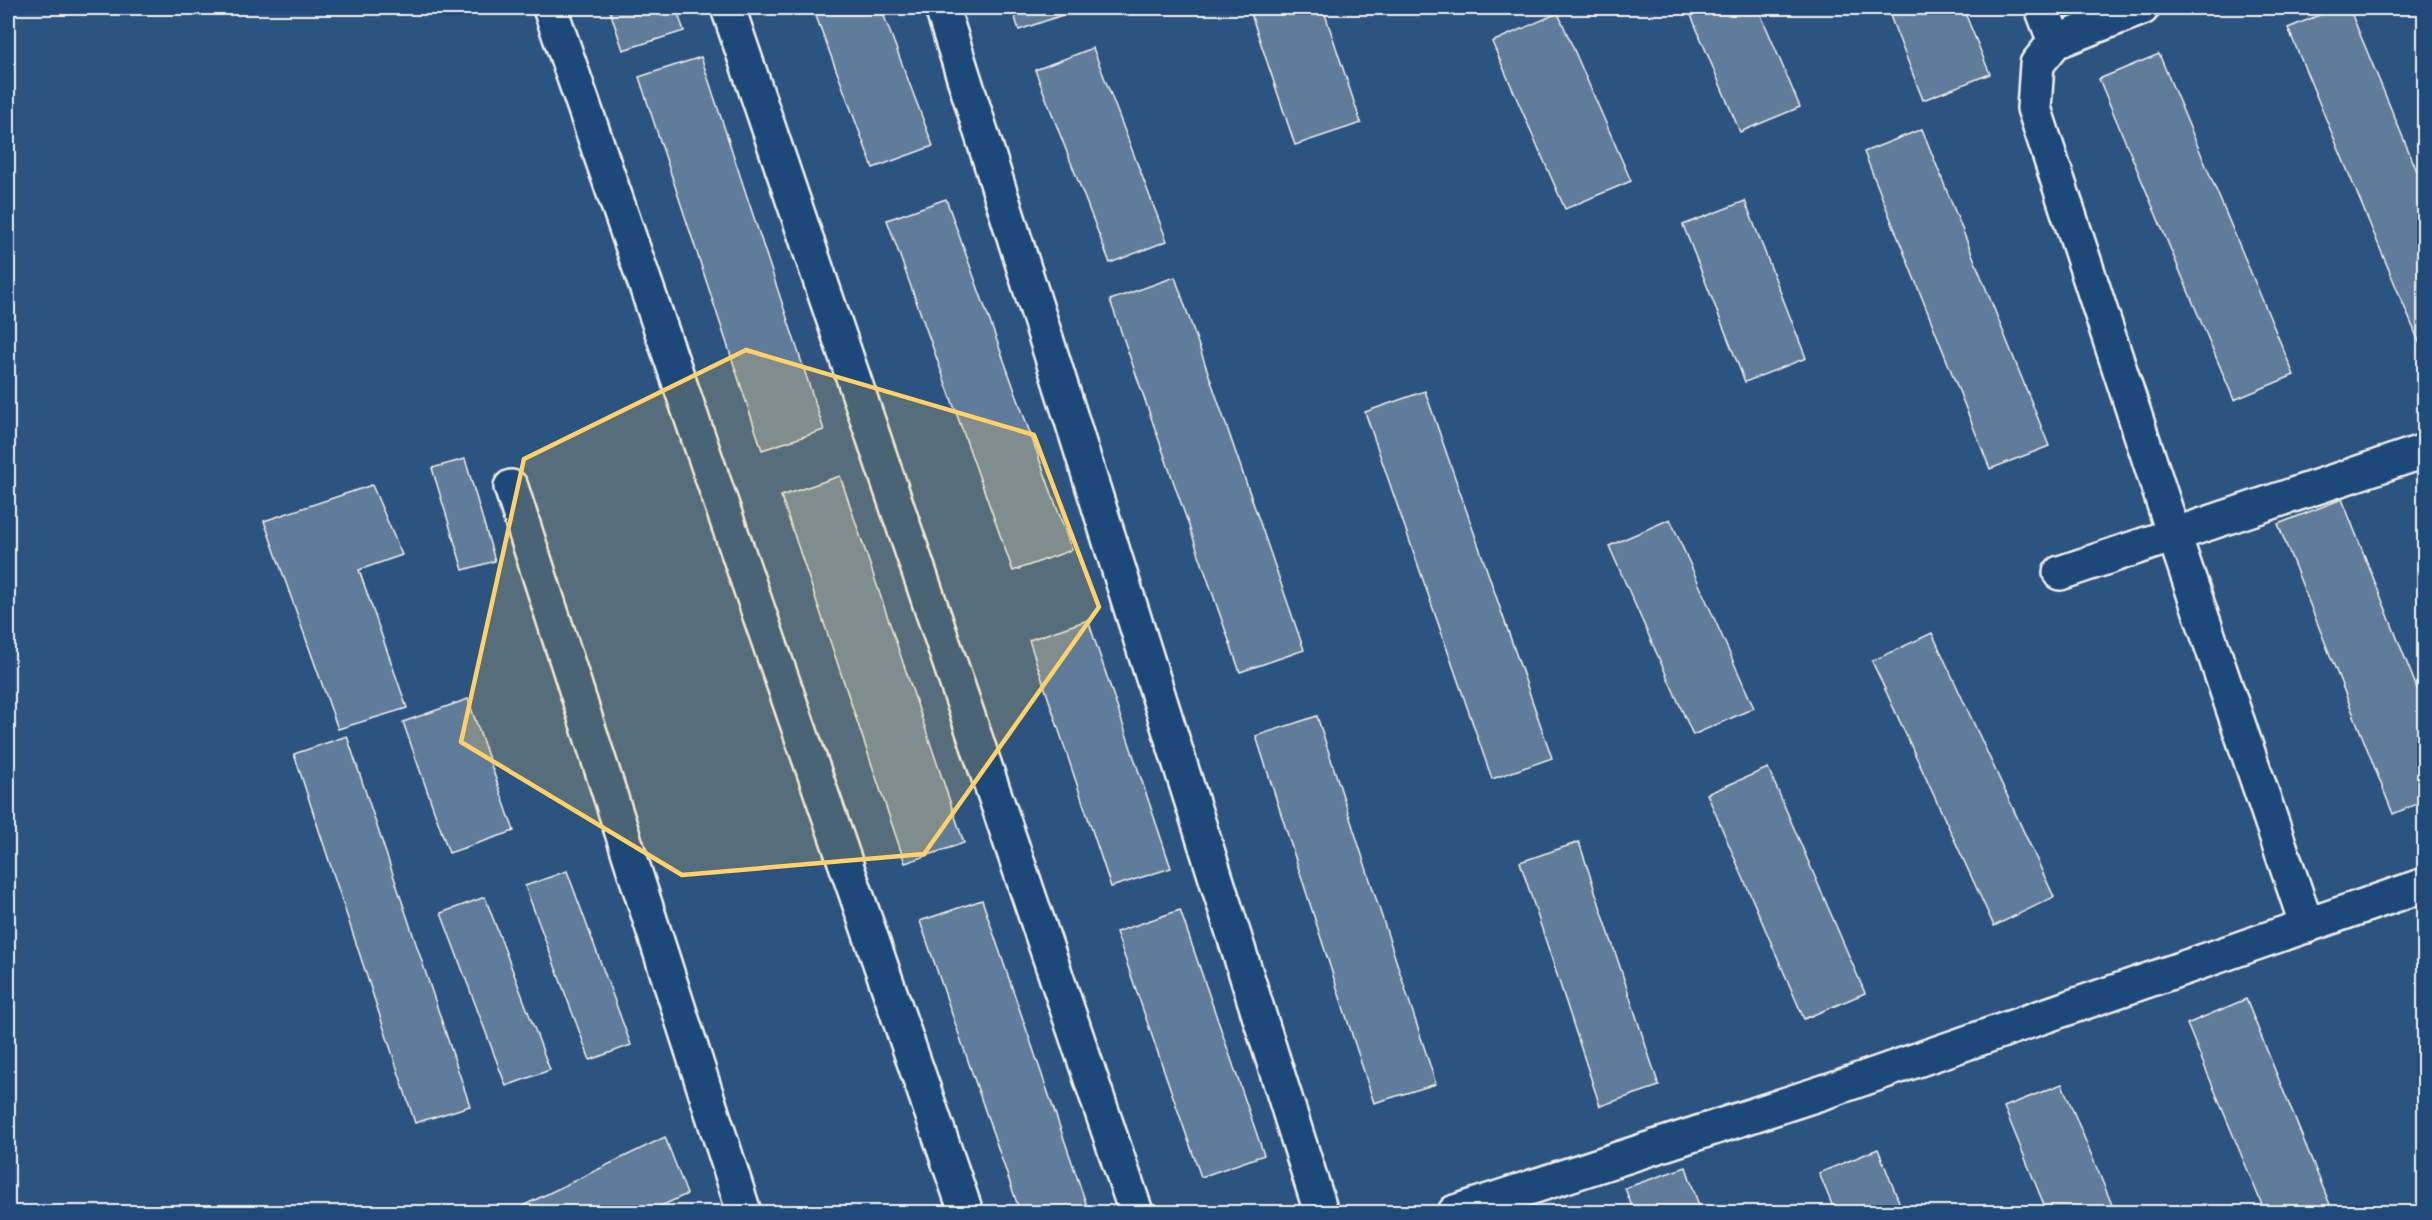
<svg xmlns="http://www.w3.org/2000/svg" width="2432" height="1220" viewBox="0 0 2432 1220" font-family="'Comic Neue',sans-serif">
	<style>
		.building { fill: #5e7b9a; stroke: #f4f1e8; stroke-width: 1.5 }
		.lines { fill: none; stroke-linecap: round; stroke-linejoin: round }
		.minor-casing { stroke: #f4f1e8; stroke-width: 38 }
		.minor { stroke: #1f4a7a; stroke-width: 33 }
		.marked { fill: #ffd166; fill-opacity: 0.2; stroke: #ffd166; stroke-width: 4.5; stroke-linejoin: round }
	</style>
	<rect width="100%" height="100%" fill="#2c5481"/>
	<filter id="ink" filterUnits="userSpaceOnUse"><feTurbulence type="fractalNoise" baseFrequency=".0167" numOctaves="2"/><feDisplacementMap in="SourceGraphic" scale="12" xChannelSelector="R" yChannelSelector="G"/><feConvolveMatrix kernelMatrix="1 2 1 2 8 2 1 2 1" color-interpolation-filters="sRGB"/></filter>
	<g filter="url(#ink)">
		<g class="building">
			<path d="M609,8h67l8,23 -61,19z"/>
			<path d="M813,8h68l52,138 -60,22z"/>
			<path d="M1012,8h64l1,2 -58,20z"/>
			<path d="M1249,8h74l38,115 -66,22z"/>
			<path d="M1688,8h70l42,99 -60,25z"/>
			<path d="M1887,8h76l27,66 -67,26z"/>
			<path d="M2336,8h13l75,180v160l-2,1 -134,-321z"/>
			<path d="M1558,13l73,168 -66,28 -73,-167z"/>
			<path d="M1093,48l74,193 -57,22 -75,-193z"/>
			<path d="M2159,54l135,321 -60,25 -135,-321z"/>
			<path d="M701,57l123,373 -62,20 -123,-373z"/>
			<path d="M1922,129l127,317 -59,23 -126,-317z"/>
			<path d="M946,199l126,351 -59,21 -126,-351z"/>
			<path d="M1745,201l61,157 -61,24 -62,-157z"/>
			<path d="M1175,277l129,373 -64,22 -130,-372z"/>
			<path d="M1425,391l127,367 -60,21 -127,-367z"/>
			<path d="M465,459l30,102 -32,9 -31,-102z"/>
			<path d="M840,476l124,367 -59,20 -124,-367z"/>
			<path d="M372,485l30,70 -43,15 48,138 -69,21 -74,-208z"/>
			<path d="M2342,499l82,207v95l-31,13 -115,-290z"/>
			<path d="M1670,519l84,189 -61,27 -84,-189z"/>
			<path d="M1088,620l83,248 -60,19 -82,-247z"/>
			<path d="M1932,633l122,264 -60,29 -122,-265z"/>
			<path d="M468,699l46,132 -65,22 -46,-131z"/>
			<path d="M1317,716l119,368 -62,19 -118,-367z"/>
			<path d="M347,736l123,370 -55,17 -121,-369z"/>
			<path d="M1768,768l97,225 -61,26 -97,-225z"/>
			<path d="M1579,842l80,244 -59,20 -80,-244z"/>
			<path d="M567,871l64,174 -41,15 -65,-174z"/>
			<path d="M485,897l65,173 -44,16 -65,-173z"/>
			<path d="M982,900l107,312h-69l-100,-291z"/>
			<path d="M1180,910l84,245 -63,22 -85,-245z"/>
			<path d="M2246,999l87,213h-68l-78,-188z"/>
			<path d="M2062,1084l53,128h-68l-43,-105z"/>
			<path d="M665,1137l22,57 -39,18h-138z"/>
			<path d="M1878,1149l25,63h-68l-16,-39z"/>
			<path d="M1686,1167l15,45h-67l-9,-24z"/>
		</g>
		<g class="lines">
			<g class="minor-casing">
				<g id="minor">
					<path d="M550,8l416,1204"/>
					<path d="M728,8l408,1204"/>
					<path d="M942,8l379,1204"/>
					<path d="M2042,8l13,34"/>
					<path d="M2142,8l-87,34 -18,22 -3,44 140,427 133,391"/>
					<path d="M511,487l233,725"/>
					<path d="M2060,573l364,-122"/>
					<path d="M1455,1212l375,-122 594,-205"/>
				</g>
			</g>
			<use href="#minor" class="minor"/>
		</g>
	</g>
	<path class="marked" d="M746,350l288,85 65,172 -175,247 -242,21 -221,-133 63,-283z"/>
	<rect width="2432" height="1220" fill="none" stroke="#1f4a7a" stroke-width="30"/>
	<rect x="15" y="15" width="2402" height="1190" fill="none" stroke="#f4f1e8" stroke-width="2" filter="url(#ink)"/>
</svg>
